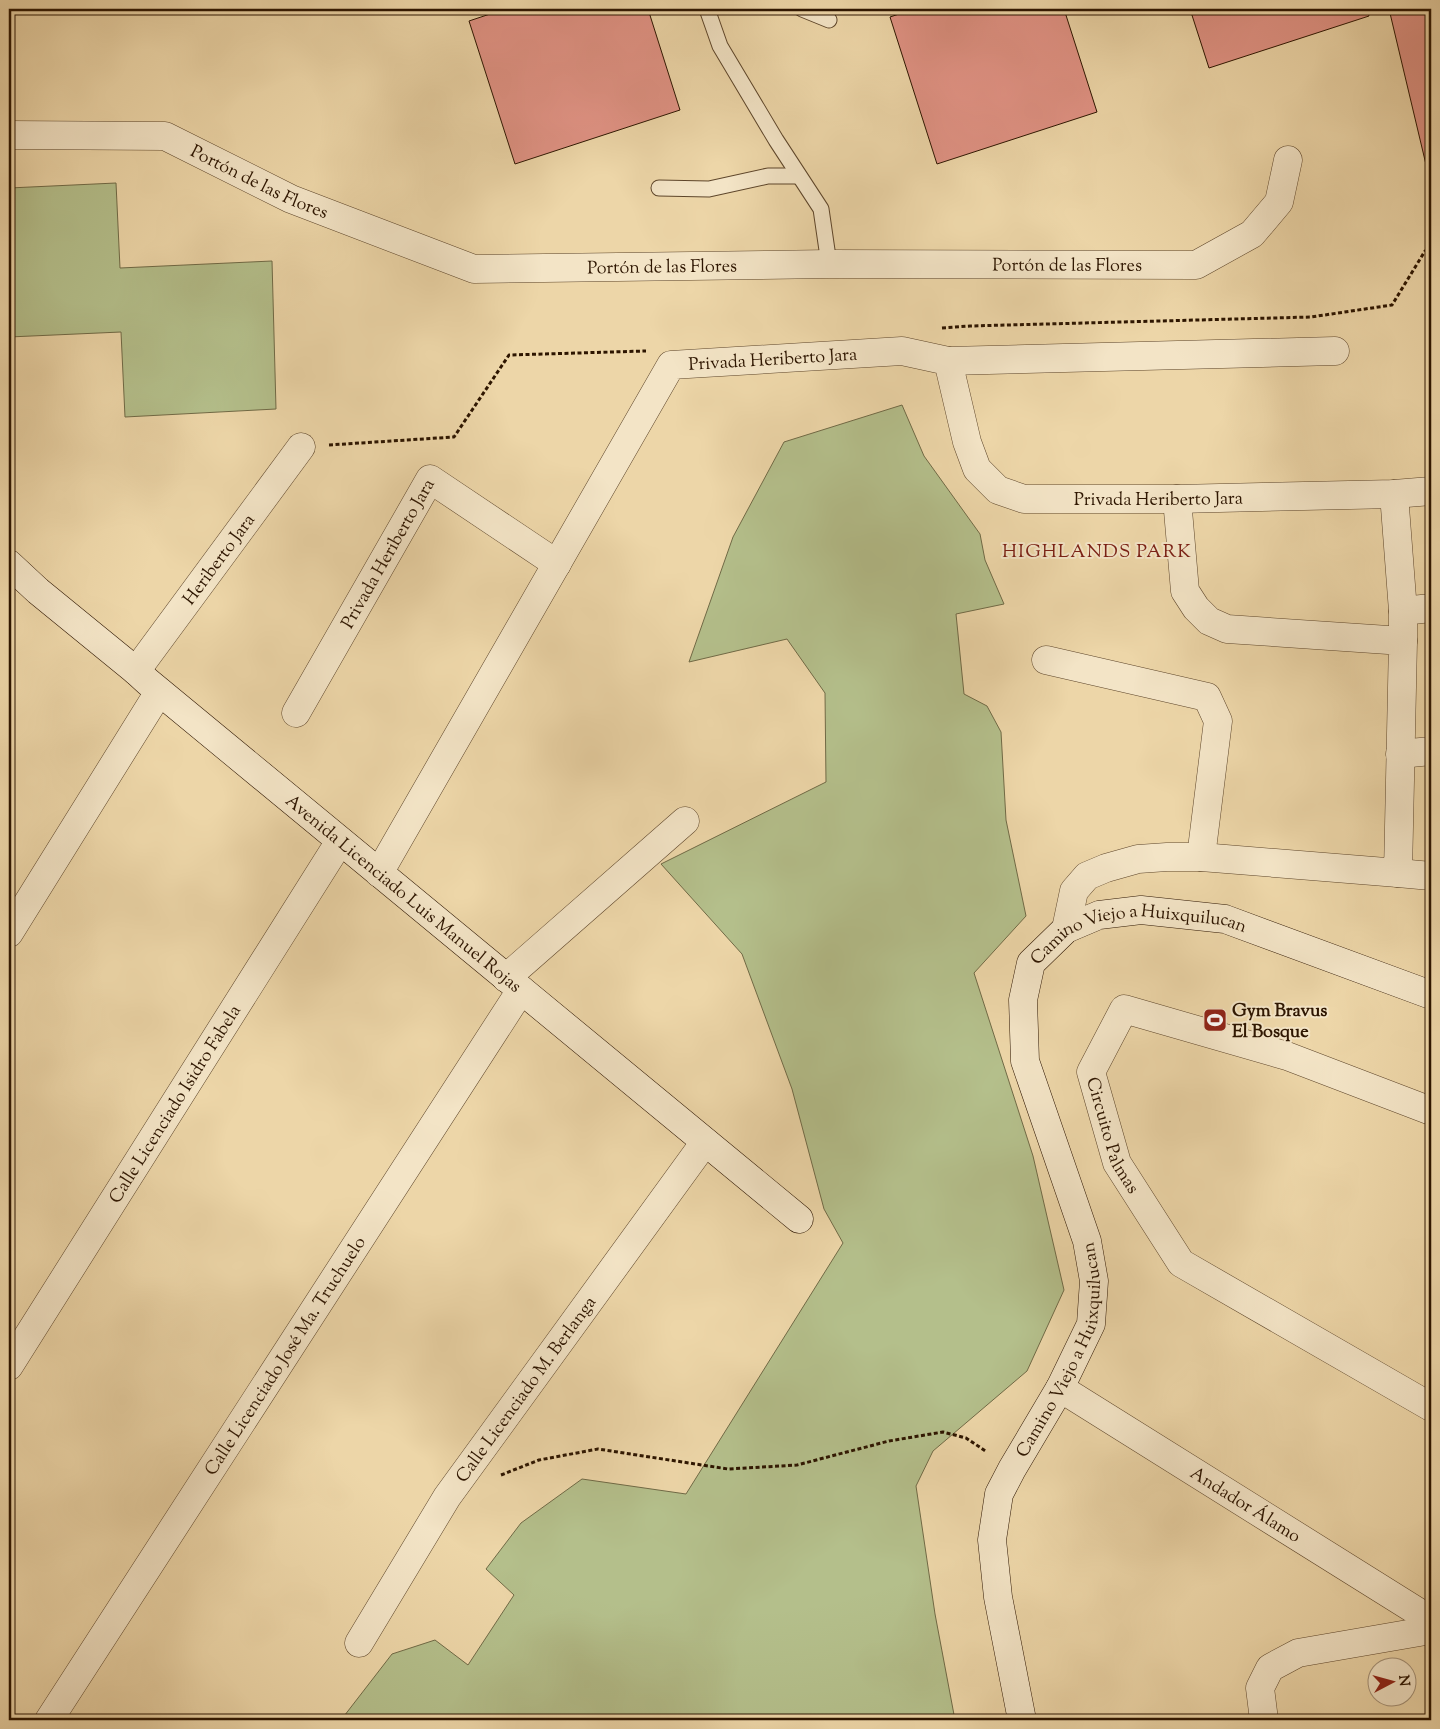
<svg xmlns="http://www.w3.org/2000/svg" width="1440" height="1729" viewBox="0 0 1440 1729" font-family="'Sorts Mill Goudy',serif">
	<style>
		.green { fill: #b4bf8b; stroke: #706a46 }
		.building { fill: #e09284; stroke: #2d1500 }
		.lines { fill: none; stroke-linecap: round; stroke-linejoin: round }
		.lane-casing { stroke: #5d452a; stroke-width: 17 }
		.street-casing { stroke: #5d452a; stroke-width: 29 }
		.secondary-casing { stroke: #2d1500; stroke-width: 29 }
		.path { stroke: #2d1500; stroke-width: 3; stroke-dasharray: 4 2.5; stroke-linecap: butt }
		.lane { stroke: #f3e4c6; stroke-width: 15 }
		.street { stroke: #f3e4c6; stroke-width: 28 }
		.secondary { stroke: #f3e4c6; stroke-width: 28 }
		.labels { text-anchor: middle; stroke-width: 4; stroke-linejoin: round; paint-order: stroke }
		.street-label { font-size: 18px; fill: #2d1500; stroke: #f3e4c6 }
		.poi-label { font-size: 18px; font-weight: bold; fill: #2d1500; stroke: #f3e4c6; text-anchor: start }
		.neighbourhood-label { font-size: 19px; letter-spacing: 1px; fill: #7a1f14; stroke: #f3e4c6 }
	</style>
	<rect width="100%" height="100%" fill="#edd6a8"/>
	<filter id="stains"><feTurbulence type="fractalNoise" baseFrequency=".004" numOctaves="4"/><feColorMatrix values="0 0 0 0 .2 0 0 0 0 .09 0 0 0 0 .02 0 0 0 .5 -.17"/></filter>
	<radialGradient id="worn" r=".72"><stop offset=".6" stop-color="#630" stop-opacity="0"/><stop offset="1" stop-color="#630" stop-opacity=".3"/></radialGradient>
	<g class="green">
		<path d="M116,183l4,85 152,-7 4,148 -151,8 -4,-85 -112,5v-149z"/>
		<path d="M902,405l22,51 56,78 5,26 19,44 -48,10 8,80 23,12 14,26 5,88 20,96 -52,57 59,183 31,134 -37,81 -94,80 -17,35 19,128 20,106h-614l51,-66 43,-14 33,25 46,-70 -28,-26 35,-46 61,-44 104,15 157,-251 -19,-34 -32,-120 -50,-135 -81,-90 165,-82 -1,-89 -38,-54 -98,23 44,-125 51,-95z"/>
	</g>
	<g class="building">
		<path d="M505,9h143l32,101 -165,54 -46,-143z"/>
		<path d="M914,9h150l33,103 -160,52 -47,-147z"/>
		<path d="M1190,9h177l2,7 -160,52z"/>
		<path d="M1389,9h42v163l-3,1z"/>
	</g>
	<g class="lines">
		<g class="lane-casing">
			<g id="lane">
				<path d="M707,9l13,37 56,94 45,69 8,55"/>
				<path d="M802,9l27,11"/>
				<path d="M659,188l50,1 59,-13h31"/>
			</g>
		</g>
		<g class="street-casing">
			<g id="street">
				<path id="s1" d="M9,135l156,1 126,63 183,70 355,-5 367,1 56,-31 27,-32 9,-42"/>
				<path d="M948,361l387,-10"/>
				<path d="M1394,494l9,117v30"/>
				<path d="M1403,611l28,-3"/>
				<path d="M1046,660l161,37 11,24 -17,136"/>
				<path id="s2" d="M136,671l165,-224"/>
				<path id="s3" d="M296,713l134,-234 127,85"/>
				<path d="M1400,754l31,-3"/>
				<path id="s4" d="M379,873l292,-508 231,-14 46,10 19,81 10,27 21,21 26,9h153l217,-5 37,-3"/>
				<path d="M1398,873l33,3"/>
				<path d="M1066,929l8,-38 13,-15 19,-8 32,-9 29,-2h34l197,16 5,-232 -176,-12 -18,-8 -13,-13 -11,-17 -8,-92"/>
				<path d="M9,933l150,-241"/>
				<path d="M506,978l179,-157"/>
				<path id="s5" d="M1431,1111l-144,-55 -163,-47 -33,63 26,91 64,100 250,144"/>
				<path id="s6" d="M9,1366l331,-525"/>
				<path id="s7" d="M1060,1388l371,232"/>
				<path id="s8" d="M359,1643l88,-146 258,-355"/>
				<path id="s9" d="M49,1720l472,-730"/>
				<path d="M1264,1720l-4,-32 10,-20 28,-15 133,-23"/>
			</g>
		</g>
		<g class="secondary-casing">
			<g id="secondary">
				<path id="s10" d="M9,564l29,27 98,80 12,11 651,537"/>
				<path id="s11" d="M1022,1720l-24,-123 -6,-57 7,-46 13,-25 48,-81 31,-64 3,-43 -7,-40 -62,-180 -2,-61 8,-37 35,-34 33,-14 42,-5 84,9 206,76"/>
			</g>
		</g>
		<g class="path">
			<path d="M942,328l28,-2 341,-9 81,-12 33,-54 6,-1"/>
			<path d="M329,445l125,-8 55,-82 137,-4"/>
			<path d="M501,1475l38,-15 59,-11 130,20 69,-4 92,-24 54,-9 23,6 21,14"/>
		</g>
		<use href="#lane" class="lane"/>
		<use href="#street" class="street"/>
		<use href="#secondary" class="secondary"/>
	</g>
	<defs>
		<g id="stadium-square" transform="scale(1.25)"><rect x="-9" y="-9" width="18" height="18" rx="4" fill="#8f2418" stroke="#f3e4c6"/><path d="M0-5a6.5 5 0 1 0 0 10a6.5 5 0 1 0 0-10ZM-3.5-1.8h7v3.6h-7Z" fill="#fff"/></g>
	</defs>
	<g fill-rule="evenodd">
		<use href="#stadium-square" x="1215" y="1020"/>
	</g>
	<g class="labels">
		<g class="street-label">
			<text dy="6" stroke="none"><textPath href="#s1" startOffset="261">Portón de las Flores</textPath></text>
			<text dy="6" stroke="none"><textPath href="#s1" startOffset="1086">Portón de las Flores</textPath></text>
			<text dy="6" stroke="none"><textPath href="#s1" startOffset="681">Portón de las Flores</textPath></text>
			<text dy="6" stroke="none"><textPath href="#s4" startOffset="688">Privada Heriberto Jara</textPath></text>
			<text dy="6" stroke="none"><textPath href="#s4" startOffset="1168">Privada Heriberto Jara</textPath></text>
			<text dy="6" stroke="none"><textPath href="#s2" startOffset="139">Heriberto Jara</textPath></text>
			<text dy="6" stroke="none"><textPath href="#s3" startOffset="184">Privada Heriberto Jara</textPath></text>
			<text dy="6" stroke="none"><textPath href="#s10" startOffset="514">Avenida Licenciado Luis Manuel Rojas</textPath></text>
			<text dy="6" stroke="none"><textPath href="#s11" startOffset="914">Camino Viejo a Huixquilucan</textPath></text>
			<text dy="6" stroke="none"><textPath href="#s6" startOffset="310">Calle Licenciado Isidro Fabela</textPath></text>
			<text dy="6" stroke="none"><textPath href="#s5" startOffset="462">Circuito Palmas</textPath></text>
			<text dy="6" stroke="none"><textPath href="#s11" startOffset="389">Camino Viejo a Huixquilucan</textPath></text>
			<text dy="6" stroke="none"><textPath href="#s9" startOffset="434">Calle Licenciado José Ma. Truchuelo</textPath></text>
			<text dy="6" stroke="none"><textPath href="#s8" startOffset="304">Calle Licenciado M. Berlanga</textPath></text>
			<text dy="6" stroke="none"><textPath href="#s7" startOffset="219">Andador Álamo</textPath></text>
		</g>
		<g class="poi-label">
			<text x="1232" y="1016">Gym Bravus<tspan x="1232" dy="21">El Bosque</tspan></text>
		</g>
		<g class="neighbourhood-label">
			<text x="1097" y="557">HIGHLANDS PARK</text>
		</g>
	</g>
	<rect width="1440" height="1729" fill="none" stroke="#edd6a8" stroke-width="30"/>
	<rect x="10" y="10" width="1420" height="1709" fill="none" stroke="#2d1500" stroke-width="2.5"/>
	<rect x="15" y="15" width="1410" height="1699" fill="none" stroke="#2d1500"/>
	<g transform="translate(1392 1682) rotate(84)"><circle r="24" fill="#f3e4c6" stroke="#a49177"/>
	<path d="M0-4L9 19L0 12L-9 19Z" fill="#8f2418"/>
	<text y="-8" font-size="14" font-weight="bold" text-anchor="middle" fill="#2d1500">N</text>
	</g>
	<rect width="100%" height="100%" filter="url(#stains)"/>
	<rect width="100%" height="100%" fill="url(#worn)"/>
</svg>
